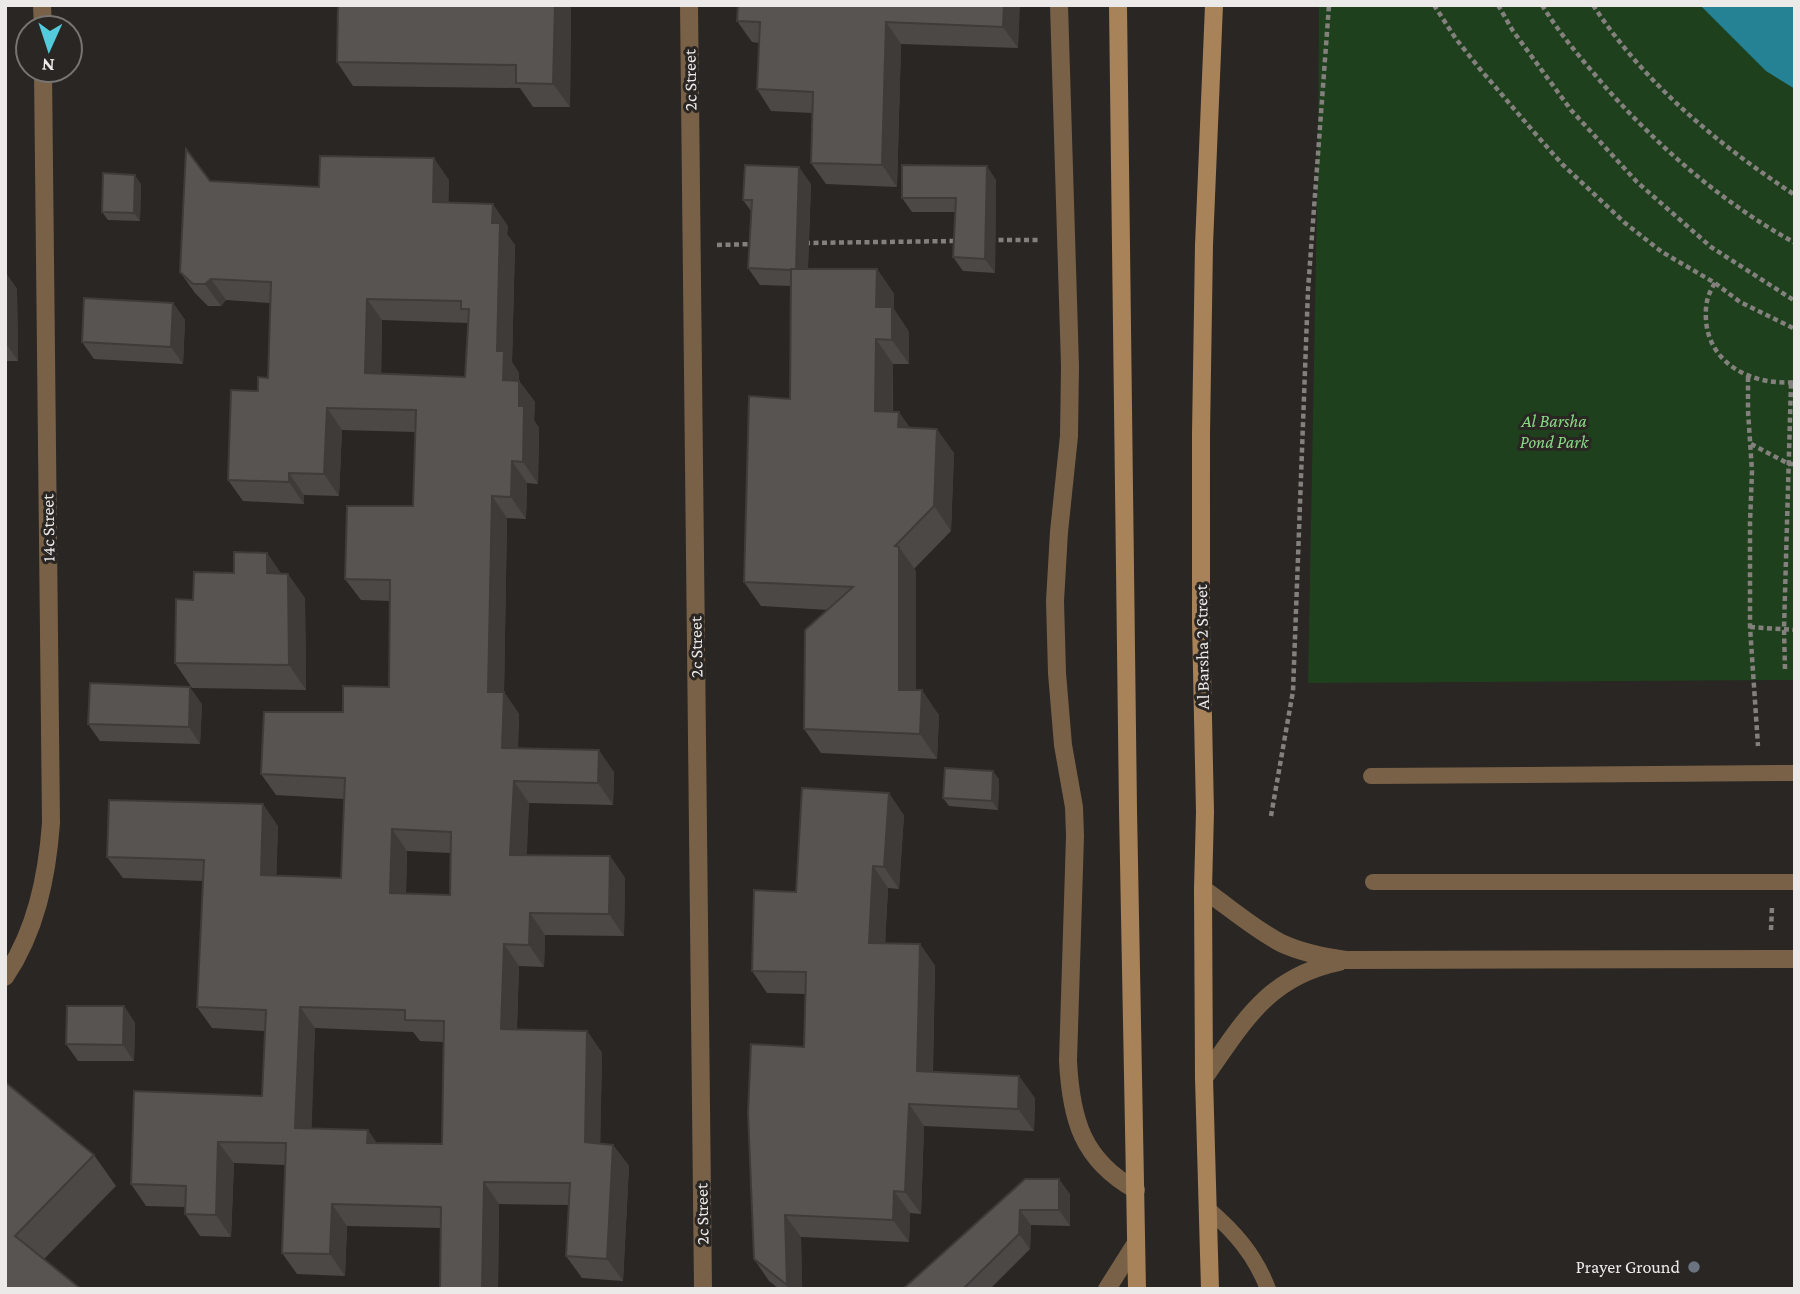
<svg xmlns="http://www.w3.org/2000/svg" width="1800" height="1294" viewBox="0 0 1800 1294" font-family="'Crimson Pro',serif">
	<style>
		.green { fill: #1e401c }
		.water { fill: #258295 }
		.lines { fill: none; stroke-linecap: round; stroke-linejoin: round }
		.path { stroke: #83807d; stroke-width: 4.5; stroke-dasharray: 5 3.5; stroke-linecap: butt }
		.lane { stroke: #796147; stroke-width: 16 }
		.street { stroke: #796147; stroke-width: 18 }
		.secondary { stroke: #a88258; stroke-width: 18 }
		.wall { fill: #4c4846; fill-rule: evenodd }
		.shaded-wall { fill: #3e3b39 }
		.building { fill: #585451; stroke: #3e3b39; stroke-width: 2; fill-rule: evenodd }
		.worship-dot { fill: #6b7280; stroke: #292623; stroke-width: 2.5 }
		.labels { text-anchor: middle; stroke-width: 6; stroke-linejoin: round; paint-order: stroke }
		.street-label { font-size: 18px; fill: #eceae8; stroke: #292623 }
		.park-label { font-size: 18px; font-style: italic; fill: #89d984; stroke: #292623 }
		.poi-label { font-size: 18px; fill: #eceae8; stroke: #292623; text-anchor: end }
	</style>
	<rect width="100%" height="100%" fill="#292623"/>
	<path class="green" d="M1319,5h476v675l-487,3 10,-535z"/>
	<path class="water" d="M1700,5h95v84l-29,-18z"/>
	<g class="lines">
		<g class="path">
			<path d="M1434,5l22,34 24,30 53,62 29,33 63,59 37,29 53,31 25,19 55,27"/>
			<path d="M1498,5l15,26 58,79 66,72 74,65 84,54"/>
			<path d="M1542,5c19,31 43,58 66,85 55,61 115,113 187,153"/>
			<path d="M1593,5c51,78 124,139 202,190"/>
			<path d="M990,240h48"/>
			<path d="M805,243l152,-2"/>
			<path d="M717,245l37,-1"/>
			<path d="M1715,283c-8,12 -10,23 -9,37 3,45 48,66 89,62"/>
			<path d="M1748,377v34l4,60 -2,52v104l8,119"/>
			<path d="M1751,444l38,20h6"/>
			<path d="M1750,627l45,3"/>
			<path d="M1785,669l-1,-40 7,-246"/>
			<path d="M1271,816l22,-125 15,-401 21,-285"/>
			<path d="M1771,930l1,-23"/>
		</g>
		<g class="lane">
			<path d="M1371,776l424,-3"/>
			<path d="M1373,882h422"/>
			<path d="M1208,1209c27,23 47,46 60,80"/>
		</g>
		<g class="street">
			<path d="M42,5l1,23"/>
			<path d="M689,5l14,1284"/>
			<path d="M1059,5l11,361 -1,70 -10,96 -4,69 2,72 6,72 11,62 1,29 -7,225c3,58 14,99 68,129"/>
			<path d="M1203,889c26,18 51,40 78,54 21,10 43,14 65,17l449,-1"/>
			<path d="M5,977c31,-46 42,-100 46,-154l-8,-753"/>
			<path d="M1204,1078c39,-55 63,-101 135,-116"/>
			<path d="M1107,1289l29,-46"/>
		</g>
		<g class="secondary">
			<path d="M1118,5l10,804 9,480"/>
			<path d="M1210,1289l-6,-211 -1,-189 2,-77 -4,-189v-189l3,-189 10,-240"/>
		</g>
	</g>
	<g class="wall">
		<path d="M571,5l-1,102h-37l-13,-19 -167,-2 -16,-24z"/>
		<path d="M738,5h281l-1,43 -117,-4 -4,143 -71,-3 -15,-21 1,-50 -41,-2 -14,-22 2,-46 -7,-1 -15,-21z"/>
		<path d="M449,180l-1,23 60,23 -1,8 8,11 -3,117 7,11v8l16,21 -1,18 5,8 -1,56 -11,-1 -1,36 -19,-1 -3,174 15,22 -1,34 96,24 -1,33 -84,-2 -3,53h84l15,22 -1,58 -79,-1 -1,32 -25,-1 -2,63 70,2 15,22 -2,90 13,2 16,21 -6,115 -41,-3 -16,-22 3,-51 -70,-1 -1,85h-58l1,-61 -94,-2 -2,50 -48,-2 -15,-21 3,-88 -51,-2 -3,74 -31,-1 -15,-22v-7l-39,-1 -15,-22 131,-88 3,-65 -53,-3 -15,-21 6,-126 -80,-3 -16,-21 171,-31 -2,49 65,3 3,-79 -68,-4 -15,-21 82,-62 46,-25 1,-86 -29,-1 -16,-21 68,-73 2,-74 -73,-2 -3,66 -35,-1v9l-61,-3 -15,-21 30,-89 10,-13 2,-75 -44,-3 -5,6h-13l-13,-13 -15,-21 30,-91 109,6zM382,320l86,3 -3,54 -84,-4zM407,851l44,2 -1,42 -44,-1zM315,1028l98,4 7,9 23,1 -1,102 -65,-1 -66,-14z"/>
		<path d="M996,180l-1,93 -32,-2 -10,-14 2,-45h-43l-10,-14z"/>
		<path d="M141,184l-1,37 -32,-1 -6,-8z"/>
		<path d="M811,184l-3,85h69l17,25v15l15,23v32h-16v48l17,16 44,25 -3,78 -37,38 2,2v119l23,25 -2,44 -116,-6 -17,-24 24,-119 -67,-4 -17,-24 46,-183 1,-113 -31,-1 -12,-17 3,-57 -8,-11z"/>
		<path d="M5,272l12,17 1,72h-13z"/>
		<path d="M173,303l12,17 -2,44 -89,-5 -12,-17z"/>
		<path d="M267,553l14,21 24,24 1,92 -114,-2 -17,-25 18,-63 41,-27z"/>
		<path d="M202,704l-2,40 -100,-3 -12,-17z"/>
		<path d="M999,779l-1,31 -49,-4 -6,-8z"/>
		<path d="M904,815l-5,74 -11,-1 -3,55 35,1 15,22 -2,106 102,26 -1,33 -110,-5 -3,88 -11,-1 -1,29 -108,-5 1,52h-23l-10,-8 -15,-22 50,-212 1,-53 -38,-1 -15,-22 44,-79z"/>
		<path d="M124,1006l11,17 -1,38h-56l-12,-17z"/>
		<path d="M5,1082l89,73 22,31 -72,73 -39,30z"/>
		<path d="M1025,1179l45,15v32l-39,-1 -1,24 -40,40h-87z"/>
	</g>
	<g class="shaded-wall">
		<path d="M555,5h16l-1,102 -17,-23z"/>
		<path d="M1004,5l16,1 -2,42 -15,-21z"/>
		<path d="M886,22l15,22 -4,143 -15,-22z"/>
		<path d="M434,158l15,22 -1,44 -15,-22z"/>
		<path d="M987,166l9,14 -1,93 -10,-14z"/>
		<path d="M799,167l12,17 -4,103 -11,-16z"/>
		<path d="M135,175l6,9 -1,37 -6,-8z"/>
		<path d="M493,204l15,22 -1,8 8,11 -3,117 7,11 -1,29 -15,-22 -6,-29 -5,-128z"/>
		<path d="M877,269l17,25v15l15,23v32l-17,-24 -16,-33z"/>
		<path d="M5,272l12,17 1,72 -13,-19z"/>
		<path d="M211,279l15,21 -5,6 -16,-22z"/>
		<path d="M367,299l15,21 -1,74 -16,-21z"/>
		<path d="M173,303l12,17 -2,44 -12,-17z"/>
		<path d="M876,339l17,25 -1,71 -17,-24z"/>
		<path d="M519,381l16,21 -1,18 5,8 -1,56 -15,-22 -4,-56z"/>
		<path d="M327,408l15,22 -3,66 -15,-22z"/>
		<path d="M899,412l17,24 -18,-9z"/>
		<path d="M937,429l17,24 -3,78 -17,-25z"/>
		<path d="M512,461l15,22 -1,36 -15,-22z"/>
		<path d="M289,473l15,22v9l-15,-22z"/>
		<path d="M492,496l15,22 -3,174 15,22 -2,55 -15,-21 -14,-56z"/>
		<path d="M899,547l17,24v144l-17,-25z"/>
		<path d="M267,553l17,25 -17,-5z"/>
		<path d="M288,574l17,24 1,92 -17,-25z"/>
		<path d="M190,687l12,17 -2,40 -11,-17z"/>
		<path d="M922,690l17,25 -2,44 -17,-25z"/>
		<path d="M599,750l15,22 -1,33 -15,-22z"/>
		<path d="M993,771l6,8 -1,31 -6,-9z"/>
		<path d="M514,781l15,22 -3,74 -16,-22z"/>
		<path d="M889,793l15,22 -5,74 -15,-22z"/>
		<path d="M263,804l15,22 -2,70 -15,-21z"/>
		<path d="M392,829l15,22 -2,64 -15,-22z"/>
		<path d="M610,856l15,22 -1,58 -15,-22z"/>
		<path d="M873,866l15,22 -4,77 -15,-22z"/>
		<path d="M530,913l15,22 -1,32 -15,-22z"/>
		<path d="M504,944l15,22 -3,84 -15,-21z"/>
		<path d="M920,944l15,22 -3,127 -15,-22z"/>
		<path d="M124,1006l11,17 -1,38 -11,-16z"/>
		<path d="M300,1007l15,21 -4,122 -16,-22z"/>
		<path d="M587,1031l15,22 -2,111 -15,-22z"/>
		<path d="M1019,1076l16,22 -1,33 -16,-22z"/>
		<path d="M909,1104l15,22 -3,88 -16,-22z"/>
		<path d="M368,1130l15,22 -16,-9z"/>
		<path d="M218,1142l16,21 -3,74 -15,-22z"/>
		<path d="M613,1145l16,21 -6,115 -16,-22z"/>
		<path d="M1059,1179l11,15v32l-11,-16z"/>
		<path d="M484,1182l15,22 -1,85h-16z"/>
		<path d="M894,1191l16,22 -1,29 -16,-22z"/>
		<path d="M332,1204l15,22 -2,50 -15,-22z"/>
		<path d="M1020,1210l11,15 -1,24 -11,-15z"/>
		<path d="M785,1215l16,22 1,52h-12l-3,-4z"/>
	</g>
	<g class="building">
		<path d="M338,5h217l-2,79 -37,-1v-18l-179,-3z"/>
		<path d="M738,5h266l-1,22 -117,-5 -4,143 -71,-2 2,-71 -56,-3 3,-67 -23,-1z"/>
		<path d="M186,149l24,32 109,6 1,-31 114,2 -1,44 60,2 -1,19h8l-3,128h7l-1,29 16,1v25h5l-1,56 -11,-1 -1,36 -19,-1 -4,196h16l-2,56 97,2 -1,33 -84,-2 -4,74 100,1 -1,58 -79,-1 -1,32 -25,-1 -3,85 86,2 -2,111 28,3 -6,114 -41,-3 4,-73 -86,-1 -2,107h-42l1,-82 -109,-3 -2,50 -48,-1 4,-110 -68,-1 -2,73 -31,-1 1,-28 -55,-2 3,-93 128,5 4,-86 -69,-3 7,-147 -97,-3 2,-57 154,4 -2,71 80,3 4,-100 -84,-4 3,-62h79v-26l46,1 1,-107 -45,-1 2,-73h66l3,-96 -89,-2 -3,66 -35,-1v9l-61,-2 3,-90 27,1v-14l10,1 3,-96 -60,-3 -6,5h-12l-13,-12zM367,299l94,2v8h8l-4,68 -100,-4zM392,829l59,3 -1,63 -60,-2zM300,1007l105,3v10l39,1 -2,123 -75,-1 1,-13 -73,-2z"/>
		<path d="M745,165l54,2 -3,102h-5v1l-43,-2 4,-68h-9z"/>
		<path d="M902,165l85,1 -2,93 -32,-2 3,-59h-54z"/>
		<path d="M103,173l32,2 -1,38 -32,-1z"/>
		<path d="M791,269h86l-1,38h16v33l-16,-1 -1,72 24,1 -1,15 39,2 -3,77 -39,40 4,1v143h23l-2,44 -116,-5 1,-99 48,-43 -109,-5 5,-186 41,3z"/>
		<path d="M84,298l89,5 -2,44 -89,-5z"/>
		<path d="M234,552l33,1v20l21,1 1,91 -114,-2 1,-64 17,1 1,-28 40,1z"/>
		<path d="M90,683l100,4 -1,40 -101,-3z"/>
		<path d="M945,768l48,3 -1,30 -49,-3z"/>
		<path d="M802,788l87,5 -5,74 -11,-1 -4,77 51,1 -3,127 102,5 -1,33 -109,-5 -4,88 -11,-1 -1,29 -108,-5 2,70 -33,-26 -6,-146 3,-69 53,3 2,-75 -54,-1 2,-81 42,2z"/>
		<path d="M67,1006h57l-1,39 -57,-1z"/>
		<path d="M5,1082l89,73 -79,81 66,53h-76z"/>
		<path d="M1025,1179h34v31h-39l-1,24 -56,55h-60z"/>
	</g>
	<circle class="worship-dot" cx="1694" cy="1267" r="7"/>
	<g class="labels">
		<g class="street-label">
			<text transform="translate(690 80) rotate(-91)" y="6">2c Street</text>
			<text transform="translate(48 528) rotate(-91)" y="6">14c Street</text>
			<text transform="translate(696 647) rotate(-91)" y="6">2c Street</text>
			<text transform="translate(1202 647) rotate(-91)" y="6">Al Barsha 2 Street</text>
			<text transform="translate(702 1214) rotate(-91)" y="6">2c Street</text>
		</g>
		<g class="park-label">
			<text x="1554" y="427">Al Barsha<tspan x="1554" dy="21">Pond Park</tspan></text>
		</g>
		<g class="poi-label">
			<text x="1680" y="1273">Prayer Ground</text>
		</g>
	</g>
	<rect width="1800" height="1294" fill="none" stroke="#eceae8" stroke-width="14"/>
	<g transform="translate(49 49) rotate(183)"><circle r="33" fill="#292623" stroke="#777472" stroke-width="2"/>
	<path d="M0-5L12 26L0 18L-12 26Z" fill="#54cadd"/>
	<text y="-10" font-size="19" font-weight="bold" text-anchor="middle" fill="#eceae8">N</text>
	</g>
</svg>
